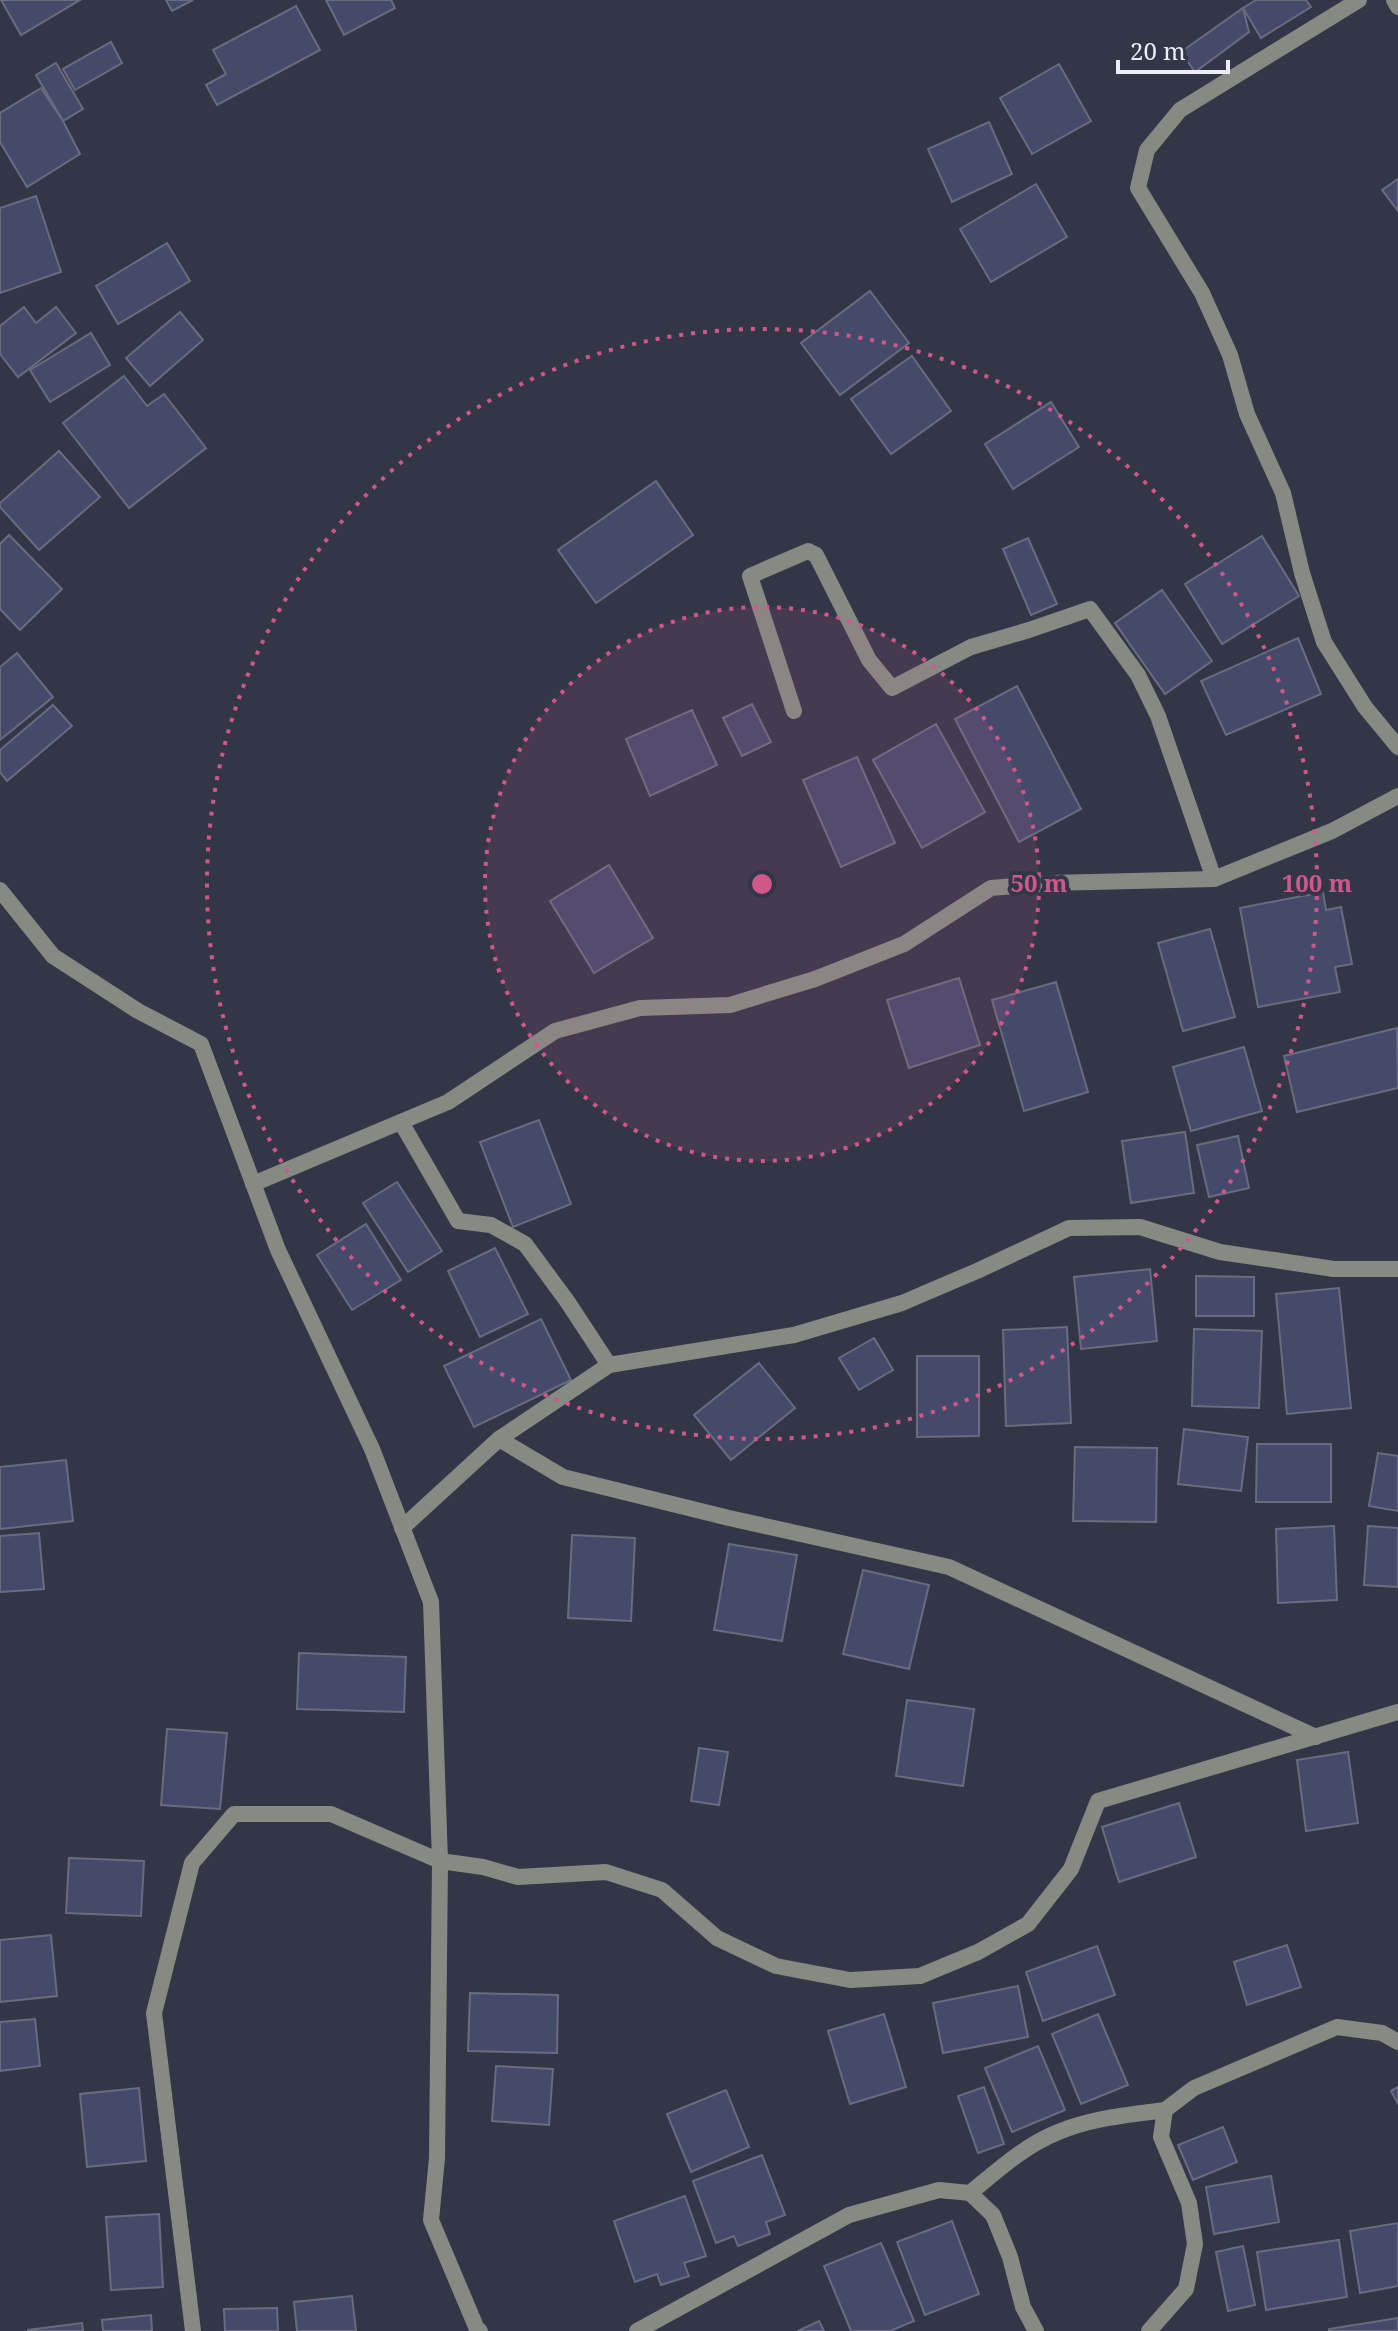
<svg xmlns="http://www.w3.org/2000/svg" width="1398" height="2331" viewBox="0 0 1398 2331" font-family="'Noto Serif',serif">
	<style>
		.building { fill: #45496a; stroke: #696c7f; stroke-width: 2 }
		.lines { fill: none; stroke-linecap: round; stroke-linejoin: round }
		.street { stroke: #858b83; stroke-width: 16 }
		.ring { fill: none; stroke: #ce588a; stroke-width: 4; stroke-dasharray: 4 8 }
		.centre { fill: #ce588a; stroke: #333647; stroke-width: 4 }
		.ring-label { font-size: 24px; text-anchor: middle; font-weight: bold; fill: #ce588a; stroke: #333647; stroke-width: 8; stroke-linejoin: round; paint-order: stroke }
	</style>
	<rect width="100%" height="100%" fill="#333647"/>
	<g class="building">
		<path d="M1,0h79l-59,35z"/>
		<path d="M166,0h27l-21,11z"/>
		<path d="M326,0h65l4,8 -51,27z"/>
		<path d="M1256,0h50l5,7 -50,31 -18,-30z"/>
		<path d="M296,6l24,44 -103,55 -11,-20 20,-11 -13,-24z"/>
		<path d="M1243,8l6,24 -54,40 -14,-20z"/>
		<path d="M111,42l11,21 -47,27 -12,-21z"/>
		<path d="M56,63l27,46 -20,12 -27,-46z"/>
		<path d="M1059,64l32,57 -59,33 -32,-56z"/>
		<path d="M41,88l22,33 17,33 -53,33 -27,-45v-29z"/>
		<path d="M989,122l23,52 -60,28 -24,-53z"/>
		<path d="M1398,179v32l-16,-21z"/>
		<path d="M1036,184l31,53 -76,45 -31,-53z"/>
		<path d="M36,196l25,76 -61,21v-85z"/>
		<path d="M167,243l23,38 -72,43 -22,-38z"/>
		<path d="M870,291l39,52 -69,52 -39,-52z"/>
		<path d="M24,307l12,16 20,-16 20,26 -58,44 -18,-23v-28z"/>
		<path d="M180,312l23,28 -53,46 -24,-28z"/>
		<path d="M91,333l19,32 -60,37 -20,-32z"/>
		<path d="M912,356l39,55 -60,43 -40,-55z"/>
		<path d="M124,376l23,30 17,-12 42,54 -77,60 -66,-85z"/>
		<path d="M1051,402l28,45 -66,42 -28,-45z"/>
		<path d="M59,451l41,46 -61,53 -39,-43v-4z"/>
		<path d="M656,481l37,54 -97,68 -38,-53z"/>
		<path d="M9,535l53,54 -42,41 -20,-21v-65z"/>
		<path d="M1262,536l37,60 -77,48 -37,-60z"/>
		<path d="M1028,538l29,66 -26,11 -28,-66z"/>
		<path d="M1162,590l50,71 -47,33 -50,-71z"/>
		<path d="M1298,638l23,56 -95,41 -25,-54z"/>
		<path d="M17,653l36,44 -53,43v-73z"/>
		<path d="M1017,686l64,123 -62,33 -64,-123z"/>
		<path d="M752,704l19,38 -29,14 -19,-38z"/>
		<path d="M53,705l19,21 -65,55 -7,-9v-22z"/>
		<path d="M692,710l25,55 -67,31 -24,-57z"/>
		<path d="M936,724l49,88 -63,36 -49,-88z"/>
		<path d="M857,757l38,86 -54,24 -38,-87z"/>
		<path d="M609,865l44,73 -59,35 -44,-72z"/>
		<path d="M1323,892l3,18 15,-3 11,57 -17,3 5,25 -82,15 -18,-99z"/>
		<path d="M1210,929l25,88 -52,14 -25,-88z"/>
		<path d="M959,978l21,67 -71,23 -22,-68z"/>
		<path d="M1056,982l32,110 -64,19 -32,-111z"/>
		<path d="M1397,1028l1,60 -101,24 -13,-56z"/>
		<path d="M1244,1047l18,64 -71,20 -18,-64z"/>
		<path d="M539,1120l32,84 -58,23 -33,-85z"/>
		<path d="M1185,1132l9,61 -63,10 -9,-62z"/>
		<path d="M1238,1136l11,52 -40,9 -12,-52z"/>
		<path d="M397,1182l45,69 -34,21 -45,-69z"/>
		<path d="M366,1224l35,56 -49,30 -35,-55z"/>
		<path d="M495,1248l33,66 -48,23 -32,-66z"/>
		<path d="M1150,1269l7,72 -76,8 -7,-72z"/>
		<path d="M1196,1276l58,1v39h-58z"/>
		<path d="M1339,1288l12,120 -64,6 -11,-120z"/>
		<path d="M541,1319l30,61 -97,47 -30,-61z"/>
		<path d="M1067,1327l4,96 -65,3 -3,-96z"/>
		<path d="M1194,1329l68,2 -3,77 -67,-2z"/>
		<path d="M874,1338l19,32 -34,20 -20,-32z"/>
		<path d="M917,1356h62v80l-62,1z"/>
		<path d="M759,1363l36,45 -64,52 -37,-45z"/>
		<path d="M1184,1429l64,8 -7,54 -63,-7z"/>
		<path d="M1257,1444h74v58h-75z"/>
		<path d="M1075,1447l82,1 -1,74 -83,-1z"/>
		<path d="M1378,1453l20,3v55l-29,-5z"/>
		<path d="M66,1460l7,61 -73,8v-62z"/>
		<path d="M1334,1526l3,74 -59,3 -2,-74z"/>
		<path d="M1368,1526l30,2v59l-34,-2z"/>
		<path d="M39,1533l5,56 -44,3v-56z"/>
		<path d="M572,1535l63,3 -4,83 -63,-3z"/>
		<path d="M729,1544l68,11 -15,86 -68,-11z"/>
		<path d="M863,1570l66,15 -20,84 -66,-15z"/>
		<path d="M299,1653l107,4 -2,55 -107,-3z"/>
		<path d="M907,1700l67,9 -11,77 -67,-10z"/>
		<path d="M167,1729l60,4 -7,76 -59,-4z"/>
		<path d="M699,1748l29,4 -9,53 -28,-4z"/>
		<path d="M1348,1752l10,71 -52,8 -9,-71z"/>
		<path d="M1179,1803l17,54 -77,25 -17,-55z"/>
		<path d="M69,1858l75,3 -3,55 -75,-3z"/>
		<path d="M51,1935l6,61 -57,6v-62z"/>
		<path d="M1287,1945l14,42 -54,18 -13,-43z"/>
		<path d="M1097,1946l18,49 -72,26 -17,-49z"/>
		<path d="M1018,1986l10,51 -85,16 -10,-50z"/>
		<path d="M470,1993l88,2 -1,58 -89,-2z"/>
		<path d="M884,2014l22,73 -56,17 -22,-73z"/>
		<path d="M1098,2014l30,71 -47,19 -29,-70z"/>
		<path d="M35,2019l5,47 -40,5v-49z"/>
		<path d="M1038,2046l27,64 -53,22 -27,-64z"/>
		<path d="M496,2066l57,3 -4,56 -57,-4z"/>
		<path d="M984,2087l20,57 -26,9 -20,-57z"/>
		<path d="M1398,2087v17l-7,-13z"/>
		<path d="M139,2088l7,73 -59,6 -7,-73z"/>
		<path d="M726,2090l23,57 -58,25 -24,-58z"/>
		<path d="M1223,2127l14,35 -44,18 -15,-35z"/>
		<path d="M762,2155l23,60 -19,7 4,12 -32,12 -4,-10 -18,7 -23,-62z"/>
		<path d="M1271,2176l8,46 -65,12 -8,-47z"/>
		<path d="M685,2196l21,60 -22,7 5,13 -28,9 -4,-11 -22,8 -21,-61z"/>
		<path d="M159,2214l4,73 -52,3 -5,-73z"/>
		<path d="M952,2221l27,73 -54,21 -28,-73z"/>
		<path d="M1398,2223v63l-38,7 -10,-62z"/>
		<path d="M1339,2240l8,57 -81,13 -9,-58z"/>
		<path d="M881,2243l33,78 -24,10h-39l-27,-65z"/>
		<path d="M1243,2246l12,59 -27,6 -12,-59z"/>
		<path d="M352,2296l4,35h-59l-3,-29z"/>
		<path d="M277,2308l1,23h-53l-1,-22z"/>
		<path d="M151,2315l1,16h-49l-1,-11z"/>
		<path d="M1398,2318v13h-69v-2z"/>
		<path d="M819,2321l5,10h-26z"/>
		<path d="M82,2323l1,8h-55v-1z"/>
	</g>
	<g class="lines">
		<g class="street">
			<path d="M1359,0l-179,110 -33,40 -9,38 64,105 28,62 17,59 36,79 19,80 22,69 41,65 33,40"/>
			<path d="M1394,0l4,7"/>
			<path d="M794,711l-44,-135 58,-25 8,4 53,105 23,28 79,-41 58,-17 61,-21 48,66 20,41 56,163"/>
			<path d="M0,890l53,66 85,55 63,33 77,206 94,199 59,153 9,259 -3,297 -6,62 46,109 3,2"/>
			<path d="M401,1122l57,99 33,4 34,19 42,57 42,64"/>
			<path d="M253,1184l195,-82 107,-71 85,-23 90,-3 85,-26 89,-35 87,-56 60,-5 163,-4 118,-48 66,-35"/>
			<path d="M499,1439l64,38 166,41 220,49 367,170"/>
			<path d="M402,1528l97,-89 110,-74 185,-30 108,-32 75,-32 92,-43 71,-1 80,25 114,17h64"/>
			<path d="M970,2193c27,-22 54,-47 86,-60 35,-15 72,-18 109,-23"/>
			<path d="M193,2331l-39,-318 38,-150 42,-49h97l109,47 43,6 35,10 88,-5 56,18 55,48 59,28 74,14 70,-4 58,-24 50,-28 43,-55 27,-68 300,-89"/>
			<path d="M637,2331l212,-116 90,-25 31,3 23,22 17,42 13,50 13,24"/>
			<path d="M1149,2331l37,-42 9,-45 -6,-41 -28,-66 4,-27 29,-22 143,-61 45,6 16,9"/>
		</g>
	</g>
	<circle cx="762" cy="884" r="277" fill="#ce588a" fill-opacity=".12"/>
	<g class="ring">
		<circle cx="762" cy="884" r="277"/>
		<circle cx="762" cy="884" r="555"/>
	</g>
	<circle cx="762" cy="884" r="12" class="centre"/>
	<g class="ring-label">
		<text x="1039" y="892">50 m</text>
		<text x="1317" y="892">100 m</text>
	</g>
	<path d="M1118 60v12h110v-12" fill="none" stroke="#ebedf8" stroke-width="4"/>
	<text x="1130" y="60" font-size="24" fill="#ebedf8" stroke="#333647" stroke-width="6" paint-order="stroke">20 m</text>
</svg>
